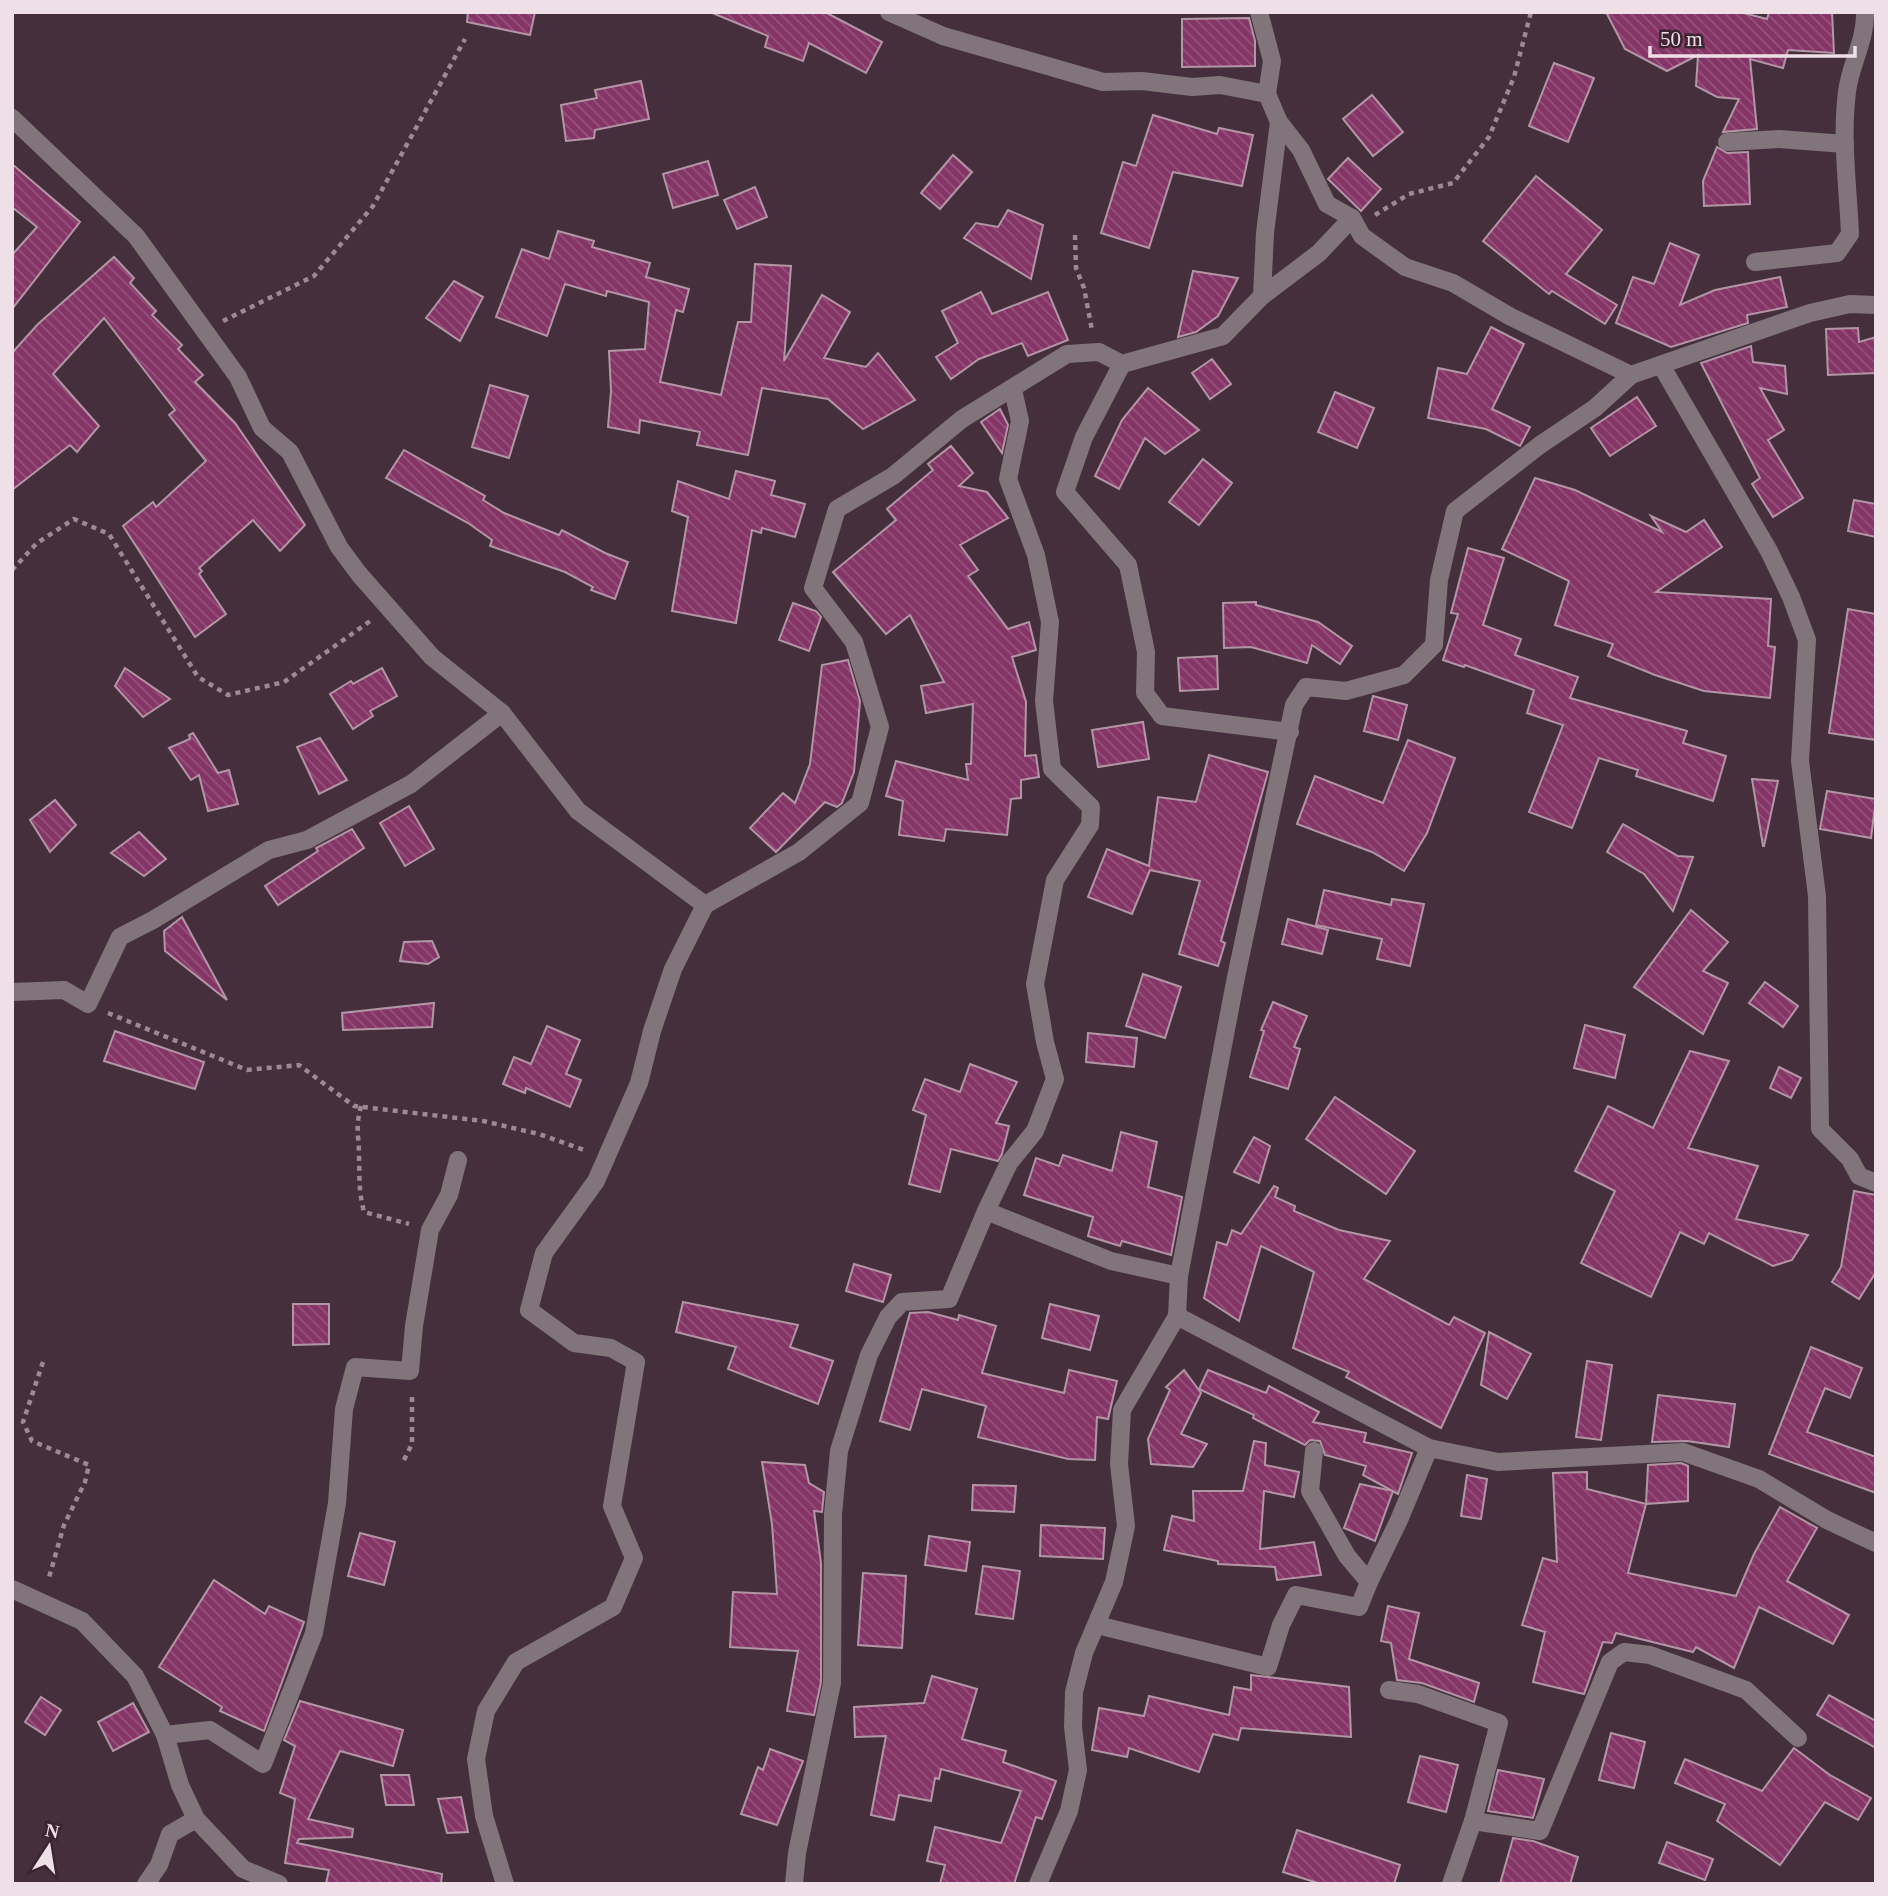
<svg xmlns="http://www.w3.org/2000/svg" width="1888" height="1896" viewBox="0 0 1888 1896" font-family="Georgia,serif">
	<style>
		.building { fill: url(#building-back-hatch); stroke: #b296a5; stroke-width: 2 }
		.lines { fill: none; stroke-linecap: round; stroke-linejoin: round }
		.path { stroke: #9d8994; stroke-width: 4.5; stroke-dasharray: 5 5; stroke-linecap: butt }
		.minor { stroke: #81747b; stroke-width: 18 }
	</style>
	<defs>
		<pattern id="building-back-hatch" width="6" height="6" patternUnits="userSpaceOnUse" patternTransform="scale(1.75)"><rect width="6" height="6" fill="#843566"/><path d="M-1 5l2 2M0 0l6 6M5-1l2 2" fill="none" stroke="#96527c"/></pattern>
	</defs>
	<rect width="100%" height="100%" fill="#462f3c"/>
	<g class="building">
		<path d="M468,12h67l-5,23 -63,-13z"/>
		<path d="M710,12h115l57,30 -16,31 -57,-30 -6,18 -38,-14 3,-11z"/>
		<path d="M1606,12h134l27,7 2,-7h63l2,41 -46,-3 -5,18 -33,-9 7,70 -34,3 16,-33 -22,-2 -21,-11 2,-31 -31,16 -42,-22z"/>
		<path d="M1249,18l6,23v25l-73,1v-48z"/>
		<path d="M1554,63l40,15 -26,64 -39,-16z"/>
		<path d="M641,81l8,38 -54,11 -1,8 -28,3 -5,-36 36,-7 -2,-8z"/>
		<path d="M1372,95l31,37 -30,24 -30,-37z"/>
		<path d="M1153,115l64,19 2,-6 34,7 -11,51 -69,-14 -24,76 -48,-15 22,-71 13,4z"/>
		<path d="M1717,147l10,6 21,-1 2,52 -46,2 -1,-25z"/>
		<path d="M953,155l19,17 -32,37 -19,-16z"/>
		<path d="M1348,158l33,31 -20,22 -33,-32z"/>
		<path d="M708,161l10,34 -45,13 -10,-34z"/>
		<path d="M12,164l68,58 -68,87v-54l25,-28 -25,-20z"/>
		<path d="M1536,176l66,54 -36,44 51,31 -12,19 -53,-33 -3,3 -66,-53z"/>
		<path d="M755,187l12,30 -30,12 -13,-29z"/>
		<path d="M1008,210l35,15 -12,54 -67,-41 12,-15 22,4z"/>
		<path d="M558,231l36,10 -2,6 58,16 -4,14 43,12 -6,23 -7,-2 -16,72 61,13 17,-73h13l4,-58 36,2 -7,95 38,-66 28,17 -26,46 42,9 12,-14 37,47 -52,29 -35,-30 -66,-11 -14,67 -51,-10 3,-13 -60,-12 -1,13 -31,-6 3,-36 -2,-40 36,-2 4,-47 -42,-11 -1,5 -41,-12 -18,52 -51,-19 26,-68 27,10z"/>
		<path d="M1670,243l29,12 -19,50 35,-15 65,-13 7,30 -40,8 1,8 -77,24 -55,-24 17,-46 21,7z"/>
		<path d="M114,257l20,21 -4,5 26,28 -4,4 30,30 -4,4 25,26 -8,7 40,41 70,102 -25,26 -27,-31 -54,48 3,3 -3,3 27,40 -31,23 -72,-111 30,-24 3,5 50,-46 -37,-46 6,-5 -71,-92 -51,56 46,52 -22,26 -7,-7 -58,45v-137l26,-29z"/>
		<path d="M1193,271l45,7 -20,38 -22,16 -18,5z"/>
		<path d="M454,281l29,16 -23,44 -34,-23z"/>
		<path d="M981,292l11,22 56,-22 20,48 -40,16 -6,-13 -43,16 -28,20 -15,-22 22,-14 -16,-32z"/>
		<path d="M1491,327l33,17 -32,65 38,18 -10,19 -34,-17 -58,-11 10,-50 29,6z"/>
		<path d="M1858,328l1,14 17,-5v36l-48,2 -2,-46z"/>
		<path d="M1751,346l2,16 32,4 2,28 -27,-6 24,42 -16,10 35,58 -30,19 -21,-33 8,-6 -59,-115z"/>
		<path d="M1212,359l19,25 -21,15 -18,-26z"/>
		<path d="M490,385l38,11 -19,62 -37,-11z"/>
		<path d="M1148,388l51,42 -34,24 -20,-16 -26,51 -24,-13 27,-56z"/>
		<path d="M1335,392l39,16 -17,40 -39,-16z"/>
		<path d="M1637,397l19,29 -46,30 -19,-28z"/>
		<path d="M1000,409l8,16 -6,28 -21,-31z"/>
		<path d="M951,446l22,27 -14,13 28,6 21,26 -48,27 18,25 -10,6 40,53 21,-7 7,28 -24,7 14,45 -1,54 11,-1 3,22 -18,3v18l-10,1 -4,36 -61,-6 -2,12 -45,-6 4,-34 -17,-5 10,-35 72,19 -2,-16h5l2,-60 -47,9 -5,-27 23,-4 -34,-67 -24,19 -53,-62 63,-52 -9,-11 46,-39 -5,-6z"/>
		<path d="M404,450l81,46 -2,4 21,13 55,22 3,-5 43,23 23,9 -13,37 -24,-9 2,-3 -28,-15 -75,-26 2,-6 -24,-17 -82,-45z"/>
		<path d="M1203,459l29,24 -33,42 -30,-23z"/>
		<path d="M736,471l39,10 -4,14 34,9 -10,33 -33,-9 -1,5 -9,-3 -16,93 -64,-12 16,-94 -16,-6 6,-30 51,18z"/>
		<path d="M1535,478l40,12 87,42 -11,-16 35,16 18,-12 18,27 -66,45 115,7 -3,47 7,1 -5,51 -66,-7 -49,-16 -47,-19 5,-12 -58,-19 14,-44 -67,-32z"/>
		<path d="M1854,500l22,4v33l-28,-6z"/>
		<path d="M1468,548l36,10 -21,67 38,14 -6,16 63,22 -8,21 117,33 -4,12 43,13 -13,45 -77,-25 2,-6 -39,-12 -27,70 -43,-16 34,-87 -36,-12 7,-23 -69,-25 -1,2 -21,-7 15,-46 -7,-1z"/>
		<path d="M1256,602v3l62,17 34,24 -12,18 -28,-19 -5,18 -56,-16 -27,1 -1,-45z"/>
		<path d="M793,603l23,8 5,6 -12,34 -30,-11z"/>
		<path d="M1848,609l28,5v126l-47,-7z"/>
		<path d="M1217,656l1,33 -38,2 -2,-33z"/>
		<path d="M848,660l12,41 -6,71 -12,31 -5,4 -12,-5 -49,50 -26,-24 33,-35 12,10 15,-39 12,-99z"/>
		<path d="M125,668l45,31 -27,18 -28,-31z"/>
		<path d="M382,668l15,28 -27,15 3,5 -20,13 -23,-35 21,-13 2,3z"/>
		<path d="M1373,696l34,9 -9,35 -34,-9z"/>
		<path d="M1143,722l6,37 -51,8 -6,-37z"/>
		<path d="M193,733l25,40 11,-3 9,34 -30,7 -9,-36 -8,5 -22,-32 21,-9 -1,-4z"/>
		<path d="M320,738l27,42 -28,14 -22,-47z"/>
		<path d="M1408,740l47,18 -28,75 -23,38 -32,-19 -75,-28 18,-48 68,27z"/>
		<path d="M1209,755l59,17 -47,169 4,2 -7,23 -39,-12 21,-73 -50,-11 -18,44 -44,-17 19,-48 42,17 9,-69 38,5z"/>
		<path d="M1752,779l26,2 -14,65h-1z"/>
		<path d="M1827,791l49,8 -5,39 -51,-9z"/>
		<path d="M55,800l21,25 -26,27 -20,-32z"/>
		<path d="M409,806l25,43 -29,17 -25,-43z"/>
		<path d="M1623,824l55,32 15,1 -20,54 -29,-37 -37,-22z"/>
		<path d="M352,829l12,19 -86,57 -13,-19 53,-35 -2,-3z"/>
		<path d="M139,832l27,27 -22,17 -33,-23z"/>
		<path d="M1324,890l67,15 1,-6 32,5 -14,62 -33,-7 5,-20 -66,-14z"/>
		<path d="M1691,910l37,32 -25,29 25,12 -25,51 -69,-47z"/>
		<path d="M182,917l45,83 -62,-49 -1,-20z"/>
		<path d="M1288,919l40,11 -6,24 -40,-10z"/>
		<path d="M432,941l7,16 -11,7 -28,-3 4,-19z"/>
		<path d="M1143,974l38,13 -16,51 -39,-12z"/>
		<path d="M1765,982l33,24 -15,21 -34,-24z"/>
		<path d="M1273,1002l34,14 -13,31 6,2 -12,40 -38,-12 14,-46 -3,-1z"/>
		<path d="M434,1003l-2,24 -89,3 -1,-17z"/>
		<path d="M1585,1025l40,10 -10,43 -41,-10z"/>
		<path d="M547,1026l33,14 -14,34 15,6 -11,27 -44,-19 -1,5 -22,-9 11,-27 17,7z"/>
		<path d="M115,1031l89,31 -9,27 -91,-28z"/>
		<path d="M1088,1033l49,5 -3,29 -48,-5z"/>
		<path d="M1690,1051l39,10 -41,87 70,18 -22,53 72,16 -16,25 -19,6 -64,-33 -5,11 -24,-12 -29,65 -70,-34 34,-72 -40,-20 33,-65 45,22z"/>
		<path d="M970,1064l47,18 -21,41 13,3 -7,28 -4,7 -47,-12 -11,43 -31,-8 17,-69 -13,-5 12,-31 35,13z"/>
		<path d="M1779,1067l22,11 -10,20 -21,-10z"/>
		<path d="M1335,1097l80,54 -29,43 -80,-55z"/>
		<path d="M1121,1132l36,10 -9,45 34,10 -11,58 -49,-14 -2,5 -32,-10 5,-19 -69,-22 12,-37 23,8 4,-11 49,16z"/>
		<path d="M1254,1137l16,9 -11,37 -25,-11z"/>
		<path d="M1274,1186l4,2 -3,9 20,9 -1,5 45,19 51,11 -26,38 85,46 5,-8 31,16 -44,95 -95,-51 3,-5 -56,-24 21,-76 -53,-26 -22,75 -35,-23 13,-56 10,3 5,-15 9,4z"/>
		<path d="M1854,1191l22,4v77l-17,27 -27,-17 9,-15z"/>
		<path d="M854,1264l37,11 -8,27 -37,-11z"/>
		<path d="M683,1302l115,23 -8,22 43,14 -15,43 -90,-35 8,-22 -60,-15z"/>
		<path d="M293,1304h36v40l-36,1z"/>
		<path d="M1050,1304l49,12 -9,34 -48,-12z"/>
		<path d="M928,1312l30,8 1,-5 37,11 -14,47 82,20 5,-23 48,11 -9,38 -11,-2 -2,43 -27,-1 -90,-22 8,-31 -64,-17 -12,41 -30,-9 30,-108z"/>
		<path d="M1489,1332l42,22 -24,45 -26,-14z"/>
		<path d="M1811,1347l51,21 -12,30 -25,-10 -18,44 69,25v36l-107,-39z"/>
		<path d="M1587,1361l25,4 -11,75 -25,-3z"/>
		<path d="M1184,1370l17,23 -20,41 26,10 -14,23 -42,-3 -3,-25 22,-49 -4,-3z"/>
		<path d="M1208,1370l58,23 3,-7 50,26 -6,10 53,11 -2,9 48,11 -14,41 -35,-19 3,-9 -41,-11 -5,-14 -10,-1 -5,5 -52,-27 1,-3 -55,-26z"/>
		<path d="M1658,1395l77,9 -6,43 -42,-6 -35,1z"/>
		<path d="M1254,1441l12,2 -1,22 34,7 -5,25 -30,-6 -4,58 54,-7 7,33 -44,5 -2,-13 -57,-3v-3l-54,-11 8,-34 22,5 -1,-30h50z"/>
		<path d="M762,1462l43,3 4,18 15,9 -2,20 -8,-1 7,52v119l-7,33 -27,-4 11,-60 -68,-4 3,-55 44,2 -5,-70z"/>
		<path d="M1681,1463l7,3v35l-42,3 -18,69 108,23 18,-42 26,-47 37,21 -30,53 62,34 -16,29 -74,-37 -25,61 -38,-21 -3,5 -77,-19 -4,10 -9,-1 -19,52 -51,-12 12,-50 -23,-7 21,-67 14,4 -4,-89 34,-1v17l59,15 2,-39z"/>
		<path d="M1467,1475l20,4 -6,40 -20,-3z"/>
		<path d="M1360,1484l33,7 -18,50 -31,-13z"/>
		<path d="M973,1485l43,1 -2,26 -42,-2z"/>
		<path d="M1041,1525l64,3 -2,31 -63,-3z"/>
		<path d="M360,1533l35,9 -11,43 -36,-9z"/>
		<path d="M929,1536l41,6 -4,29 -41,-6z"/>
		<path d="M983,1566l37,5 -7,48 -37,-5z"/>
		<path d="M863,1573l43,3 -4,72 -44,-3z"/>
		<path d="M214,1580l51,34 4,-8 35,16 -40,109 -44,-20 2,-4 -63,-40z"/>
		<path d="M1388,1606l31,7 -10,46 70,24 -5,19 -52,-19 -25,-3 -6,-37 -10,-2z"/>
		<path d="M1251,1675l98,12 2,50 -110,-9 -3,12 -25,-6 -14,38 -70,-24 -2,9 -35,-7 7,-42 45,8 5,-20 80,19 5,-28 17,3z"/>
		<path d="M932,1676l45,13 -15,50 44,12 -3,11 53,19 -14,38 -6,-2 -22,67h-74l5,-19 -18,-4 8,-34 66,16 20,-52 -80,-22 -2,10 -4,-1 -4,23 -32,-6 -5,25 -23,-5 15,-79 -31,1 -1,-30 70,-4z"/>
		<path d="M1829,1695l47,26v27l-59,-33z"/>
		<path d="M41,1697l20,13 -16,25 -20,-13z"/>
		<path d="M300,1701l103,29 -10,36 -53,-15 -32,68 45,10 -1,8 -53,2 -2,4 145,31 -1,10h-115l3,-14 -44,-7 10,-64 -15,-6 15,-47 -11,-6z"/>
		<path d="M133,1703l16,29 -36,19 -15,-29z"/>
		<path d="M1611,1733l34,9 -11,46 -35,-8z"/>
		<path d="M1794,1748l36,27 41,23 -13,22 -33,-18 -45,63 -63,-44 8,-17 -50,-21 10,-24 77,32z"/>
		<path d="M770,1749l33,12 -26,64 -36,-11 17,-47 5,3z"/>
		<path d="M1420,1756l38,9 -12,47 -38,-10z"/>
		<path d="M1498,1770l46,9 -11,39 -45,-7z"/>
		<path d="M381,1775h28l5,30h-28z"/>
		<path d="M461,1797l7,35 -21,1 -9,-34z"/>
		<path d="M1297,1830l103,35 -6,19h-73l-38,-12z"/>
		<path d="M1513,1838l20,3 45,16 -8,27h-70z"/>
		<path d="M1667,1842l46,17 -8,21 -46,-17z"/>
	</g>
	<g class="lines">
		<g class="path">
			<path d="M1375,215l34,-21 44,-11 36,-46 25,-60 17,-65"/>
			<path d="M1075,235l1,33 8,20 8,42"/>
			<path d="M223,321l91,-45 59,-70 92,-167"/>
			<path d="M12,570l25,-27 37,-24 35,15 89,143 30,18 56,-13 89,-63"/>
			<path d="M108,1013l139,57 52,-5 55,41 129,15 56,13 48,17"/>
			<path d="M361,1106c-6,23 -2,28 -2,50 1,24 -1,31 5,56l45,12"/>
			<path d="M43,1362l-20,60 9,19 57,24 -4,17 -21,43 -16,56"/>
			<path d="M404,1460l8,-16v-52"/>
		</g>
		<g class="minor">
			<path d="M889,12l54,24 160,46 39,-1 50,6 28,-2 47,9 12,28 22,28 26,54 25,14 10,18 43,31 48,16 58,34 120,58"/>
			<path d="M1259,12l13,49 -5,33"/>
			<path d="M12,118l124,118 102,141 24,51 28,24 49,95 20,27 73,83 70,56 76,98 127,94"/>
			<path d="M1727,142l52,-3 66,5"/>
			<path d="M1755,262l82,-9 13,-19c-2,-47 -9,-95 -3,-142 3,-27 19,-52 18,-80"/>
			<path d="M1262,296l3,-63 14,-111"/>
			<path d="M1122,364l101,-28 39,-40 57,-43 33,-35"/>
			<path d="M1661,365l108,186 22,46 16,43 -7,121 17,135 3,233 30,30 9,17 17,7"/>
			<path d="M12,992l52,-2 24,14 32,-67 33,-17 116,-70 38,-10 104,-56 91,-71"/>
			<path d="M986,1211l23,-48 26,-32 20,-52 -10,-37 -10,-58 20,-104 35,-55 1,-18 -39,-38 -8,-68 6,-79 -14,-67 -28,-76 12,-58 -7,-31"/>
			<path d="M1177,1316l252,132 69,14 185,-10 76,27 68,41 49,23"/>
			<path d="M1369,1582l30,-62 30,-72"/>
			<path d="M12,1589l70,32 53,55 30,59 15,50 16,34 47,50 36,15"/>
			<path d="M1097,1625l171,42 13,-42 15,-30 63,12 10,-25 -22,-26 -37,-65 4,-40"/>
			<path d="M1389,1690l29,4 81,29 -26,98"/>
			<path d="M165,1735l45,-5 53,34 51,-131 23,-130 7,-94 11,-42 55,4 4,-45 16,-96 19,-35 9,-35"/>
			<path d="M146,1884l13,-19 11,-31 26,-15"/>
			<path d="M505,1884l-21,-68 -8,-57 10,-48 30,-49 97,-55 21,-49 -22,-52 24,-144 -25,-14 -37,-5 -45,-33 15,-57 52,-72 43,-98 13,-52 21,-62 32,-64 94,-53 61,-49 20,-76 -26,-85 -41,-54 24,-79 56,-33 69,-57 105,-65 32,-2 23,12 -38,73 -19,55 63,73 18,87 -1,41 17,23 128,16"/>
			<path d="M794,1884l3,-31 35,-170 1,-169 6,-63 30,-96 19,-38 14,-15 47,-3 37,-88 125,50 68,15"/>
			<path d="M1038,1884l31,-73 9,-41 -5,-43 1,-35 10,-39 30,-71 12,-56 -7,-62 3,-54 55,-94 2,-40 57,-299 58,-272 12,-18 40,4 58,-16 30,-30 5,-65 16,-69 85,-66 55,-37 36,-33 179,-62 40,-9 26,1"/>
			<path d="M1451,1884l22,-63 67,10 70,-169 14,-10 26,3 96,35 52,48"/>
		</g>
	</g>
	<rect width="1888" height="1896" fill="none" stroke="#efdfe7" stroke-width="28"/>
	<g transform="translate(49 1847) rotate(12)" stroke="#3c2532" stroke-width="5" paint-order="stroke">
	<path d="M0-5L12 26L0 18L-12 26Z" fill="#efdfe7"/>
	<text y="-10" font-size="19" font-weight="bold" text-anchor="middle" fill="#efdfe7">N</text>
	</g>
	<path d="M1650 46v10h205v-10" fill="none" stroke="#efdfe7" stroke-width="3.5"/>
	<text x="1660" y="46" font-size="21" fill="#efdfe7" stroke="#3c2532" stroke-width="5" paint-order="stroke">50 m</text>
</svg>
